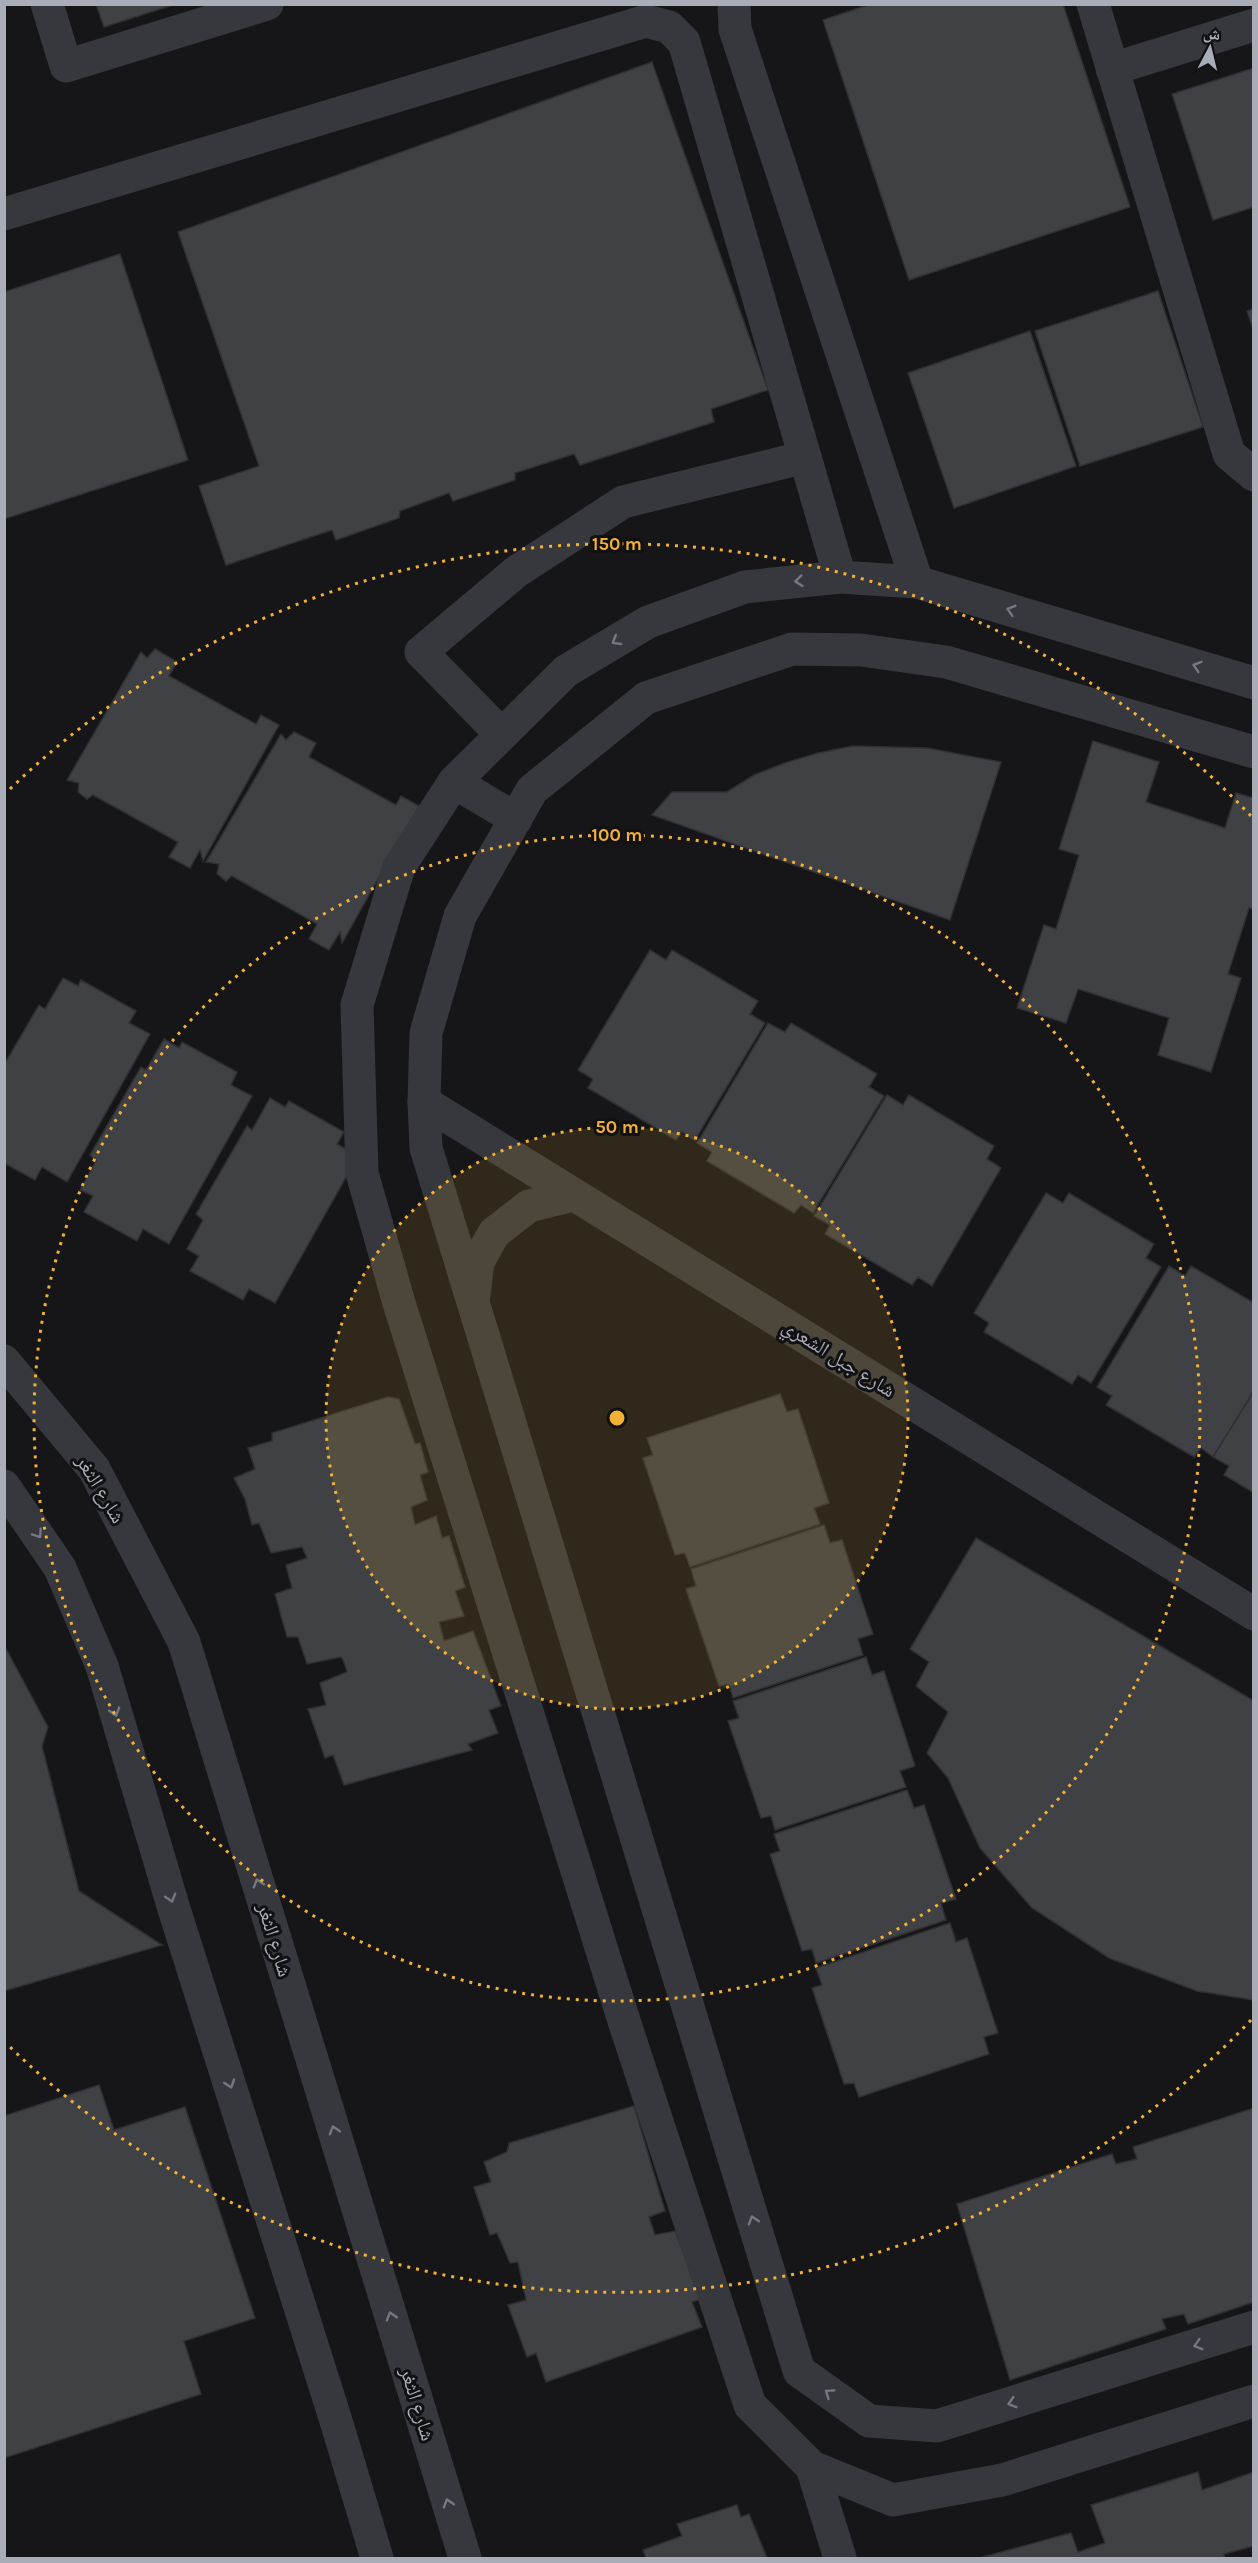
<svg xmlns="http://www.w3.org/2000/svg" width="1258" height="2563" viewBox="0 0 1258 2563" font-family="Karla,'Noto Naskh Arabic',sans-serif">
	<style>
		.building { fill: #404145; stroke: #303034; stroke-width: 1.5 }
		.lines { fill: none; stroke-linecap: round; stroke-linejoin: round }
		.minor { stroke: #37383d; stroke-width: 33 }
		.oneway { stroke: #757881 }
		.ring { fill: none; stroke: #f2b134; stroke-width: 3; stroke-dasharray: 3 6 }
		.labels { text-anchor: middle; stroke-width: 6; stroke-linejoin: round; paint-order: stroke }
		.street-label { font-size: 20px; fill: #a8adb8; stroke: #111113 }
		.centre { fill: #f2b134; stroke: #111113; stroke-width: 3 }
		.ring-label { font-size: 18px; text-anchor: middle; font-weight: bold; fill: #f2b134; stroke: #111113; stroke-width: 6; stroke-linejoin: round; paint-order: stroke }
	</style>
	<rect width="100%" height="100%" fill="#161618"/>
	<g class="building">
		<path d="M96,4h80l-72,23z"/>
		<path d="M871,4h192l67,203 -221,73 -86,-260z"/>
		<path d="M652,62l116,328 -57,19 3,13 -134,43 -6,-11 -59,19v7l-62,21 -4,-8 -49,18 -1,7 -63,22 -4,-10 -106,35 -27,-79 60,-20 -81,-234z"/>
		<path d="M1254,68v139l-41,13 -41,-126z"/>
		<path d="M120,254l68,206 -184,59v-227z"/>
		<path d="M1158,291l45,136 -123,39 -45,-135z"/>
		<path d="M1254,309v23l-7,-21z"/>
		<path d="M1030,331l46,135 -122,42 -46,-135z"/>
		<path d="M155,649l22,13 -8,14 87,48 5,-9 18,10 -76,136 -3,-11 -10,18 -21,-11 9,-15 -85,-47 -6,4 -9,-7 1,-9 -12,-3 74,-128 6,6z"/>
		<path d="M294,732l22,11 -7,14 87,48 5,-9 18,10 -77,137 -2,-11 -11,18 -20,-11 8,-15 -85,-48 -6,5 -9,-7 2,-10 -13,-2 75,-128 5,6z"/>
		<path d="M1093,741l66,21 -13,40 79,26 11,-35 18,5v111l-5,-1 -21,66 13,4 -30,94 -53,-17 11,-37 -91,-29 -12,34 -49,-15 27,-83 12,4 23,-74 -20,-6z"/>
		<path d="M853,746l74,2 74,14 -51,158 -298,-105 20,-23h55l27,-17 31,-12 33,-10z"/>
		<path d="M650,950l16,10 6,-10 86,51 -8,13 15,9 -70,117 -13,-8 -6,8 -88,-52 5,-9 -15,-9z"/>
		<path d="M63,978l15,8 3,-6 55,31 -7,12 21,11 -83,148 -25,-15 -7,13 -31,-17v-98l35,-60 6,4z"/>
		<path d="M768,1023l17,9 6,-9 86,51 -8,13 15,9 -71,117 -12,-8 -7,8 -87,-52 5,-9 -15,-9z"/>
		<path d="M164,1039l15,9 3,-6 55,30 -6,13 21,11 -83,148 -26,-15 -6,12 -53,-29 9,-16 -13,-6 16,-29 -6,-6 51,-88 5,3z"/>
		<path d="M887,1095l16,10 6,-10 85,51 -7,13 14,9 -69,118 -14,-9 -6,8 -87,-51 5,-9 -16,-9z"/>
		<path d="M270,1098l15,9 4,-6 55,31 -7,12 21,12 -83,147 -26,-14 -6,11 -53,-29 9,-15 -12,-7 16,-29 -7,-6 51,-88 5,4z"/>
		<path d="M1046,1193l17,10 6,-10 85,51 -8,14 15,9 -70,116 -13,-8 -6,9 -88,-52 5,-9 -15,-10z"/>
		<path d="M1169,1266l16,10 6,-10 63,37v88l-41,66 -12,-9 -7,9 -88,-52 6,-9 -15,-9z"/>
		<path d="M1254,1391v102l-30,-18 5,-9 -16,-9z"/>
		<path d="M780,1394l7,18 11,-3 31,94 -15,5 6,16 -130,43 -5,-14 -10,2 -32,-97 10,-3 -6,-17z"/>
		<path d="M388,1397l11,2 16,45 5,-1 8,29 -8,3 7,25 -16,7 4,18 21,-9 6,22 7,-2 16,51 -10,4 9,25 -25,6 5,19 29,-10 28,75 -12,4 9,23 -30,11 4,6 -128,35 -11,-30 -8,3 -17,-49 18,-4 -6,-22 27,-11 -3,-10 -3,-5 -34,7 -9,-27h-11l-12,-43 17,-6 -6,-23 21,-7 -5,-11 -31,6 -12,-30 -7,2 -7,-26 -11,-21 21,-9 -7,-21 24,-7v-8z"/>
		<path d="M824,1525l6,18 12,-3 31,94 -15,5 5,16 -130,43 -4,-14 -10,2 -33,-97 10,-3 -5,-17z"/>
		<path d="M976,1538l278,163v299l-57,-9 -88,-33 -77,-50 -52,-60 -32,-70 -21,-25 21,-41 -32,-26 13,-24 -19,-13z"/>
		<path d="M4,1645l44,82 -6,19 37,145 83,54 -158,46z"/>
		<path d="M866,1657l6,18 12,-4 31,95 -15,5 6,16 -131,43 -4,-14 -10,2 -33,-97 11,-3 -6,-17z"/>
		<path d="M907,1790l7,18 10,-3 32,94 -15,4 5,17 -130,43 -4,-14 -10,2 -32,-97 10,-3 -6,-17z"/>
		<path d="M950,1923l6,19 11,-4 31,95 -14,4 5,17 -130,43 -5,-14 -10,1 -32,-96 10,-3 -6,-17z"/>
		<path d="M99,2085l15,45 71,-23 70,211 -71,23 17,53 -197,64v-342z"/>
		<path d="M634,2106l31,105 -16,6 6,18 20,-4 26,68 -9,3 10,25 -156,55 -10,-29 -9,4 -19,-52 18,-5 -8,-38 -8,1 -13,-30 -7,2 -16,-48 17,-5 -7,-20 23,-10 2,-9z"/>
		<path d="M1254,2108v194l-66,22 -4,-10 -22,5 4,10 -156,51 -53,-176 155,-50 4,10 21,-5 -4,-12z"/>
		<path d="M1198,2472l4,18 52,-18v74l-30,8 1,4h-246l92,-25 7,19 27,-9 -14,-38z"/>
		<path d="M737,2505l4,12 8,-3 18,44h-121l-3,-8 39,-14 -5,-12z"/>
	</g>
	<g class="lines">
		<g class="minor">
			<path d="M47,4l19,62 201,-62"/>
			<path d="M734,4l1,25 182,553"/>
			<path d="M1093,4l136,450 25,21"/>
			<path d="M1112,69l142,-44"/>
			<path d="M4,214l642,-193 23,6 15,15 156,535"/>
			<path d="M1254,683l-337,-101 -77,-5 -95,10 -97,35 -82,49 -112,111 -55,85 -42,138 5,168 37,130 227,724 124,378 62,62 81,33 109,-20 252,-79"/>
			<path d="M501,734l-80,-82 95,-80 107,-70 182,-45"/>
			<path d="M1254,752l-308,-90 -85,-12 -69,-1 -146,49 -114,92 -72,126 -34,117 -2,69 2,46 373,1223 70,50 68,5 317,-99"/>
			<path d="M454,782l62,37"/>
			<path d="M424,1102l830,512"/>
			<path d="M474,1295l4,-33 16,-29 35,-27 44,-11"/>
			<path d="M4,1361l90,108 90,173 281,916"/>
			<path d="M4,1486l56,82 42,98 72,243 163,515 40,134"/>
			<path d="M812,2467l28,91"/>
		</g>
	</g>
	<defs><path id="oneway-chevron" d="M-2-3.5L2.5 0L-2 3.5" fill="none" stroke-width="1.6" stroke-linecap="round" stroke-linejoin="round" transform="scale(1.5)"/></defs>
	<g class="oneway">
		<use href="#oneway-chevron" transform="translate(799 581) rotate(174)"/>
		<use href="#oneway-chevron" transform="translate(1011 610) rotate(-163)"/>
		<use href="#oneway-chevron" transform="translate(616 641) rotate(149)"/>
		<use href="#oneway-chevron" transform="translate(1197 666) rotate(-163)"/>
		<use href="#oneway-chevron" transform="translate(38 1534) rotate(56)"/>
		<use href="#oneway-chevron" transform="translate(115 1712) rotate(73)"/>
		<use href="#oneway-chevron" transform="translate(258 1883) rotate(-107)"/>
		<use href="#oneway-chevron" transform="translate(171 1898) rotate(73)"/>
		<use href="#oneway-chevron" transform="translate(230 2084) rotate(72)"/>
		<use href="#oneway-chevron" transform="translate(334 2130) rotate(-107)"/>
		<use href="#oneway-chevron" transform="translate(753 2220) rotate(-107)"/>
		<use href="#oneway-chevron" transform="translate(391 2316) rotate(-107)"/>
		<use href="#oneway-chevron" transform="translate(1198 2345) rotate(163)"/>
		<use href="#oneway-chevron" transform="translate(829 2393) rotate(-145)"/>
		<use href="#oneway-chevron" transform="translate(1012 2403) rotate(163)"/>
		<use href="#oneway-chevron" transform="translate(448 2503) rotate(-107)"/>
	</g>
	<circle cx="617" cy="1418" r="291" fill="#f2b134" fill-opacity=".12"/>
	<g class="ring">
		<circle cx="617" cy="1418" r="291"/>
		<circle cx="617" cy="1418" r="583"/>
		<path d="M1251 2020A874 874 0 0 1 10 2047M10 789A874 874 0 0 1 1251 816"/>
	</g>
	<g class="labels">
		<g class="street-label">
			<text transform="translate(839 1358) rotate(32)" y="7">شارع جبل الشعري</text>
			<text transform="translate(101 1489) rotate(59)" y="7">شارع الثغر</text>
			<text transform="translate(275 1940) rotate(73)" y="7">شارع الثغر</text>
			<text transform="translate(418 2404) rotate(73)" y="7">شارع الثغر</text>
		</g>
	</g>
	<circle cx="617" cy="1418" r="9" class="centre"/>
	<g class="ring-label">
		<text x="617" y="550">150 m</text>
		<text x="617" y="841">100 m</text>
		<text x="617" y="1133">50 m</text>
	</g>
	<rect width="1258" height="2563" fill="none" stroke="#a8adb8" stroke-width="12"/>
	<g transform="translate(1210 48) rotate(7)" stroke="#111113" stroke-width="4.5" paint-order="stroke">
	<path d="M0-4.5L10 22L0 15L-10 22Z" fill="#a8adb8"/>
	<text y="-9" font-size="16" font-weight="bold" text-anchor="middle" fill="#a8adb8">ش</text>
	</g>
</svg>
